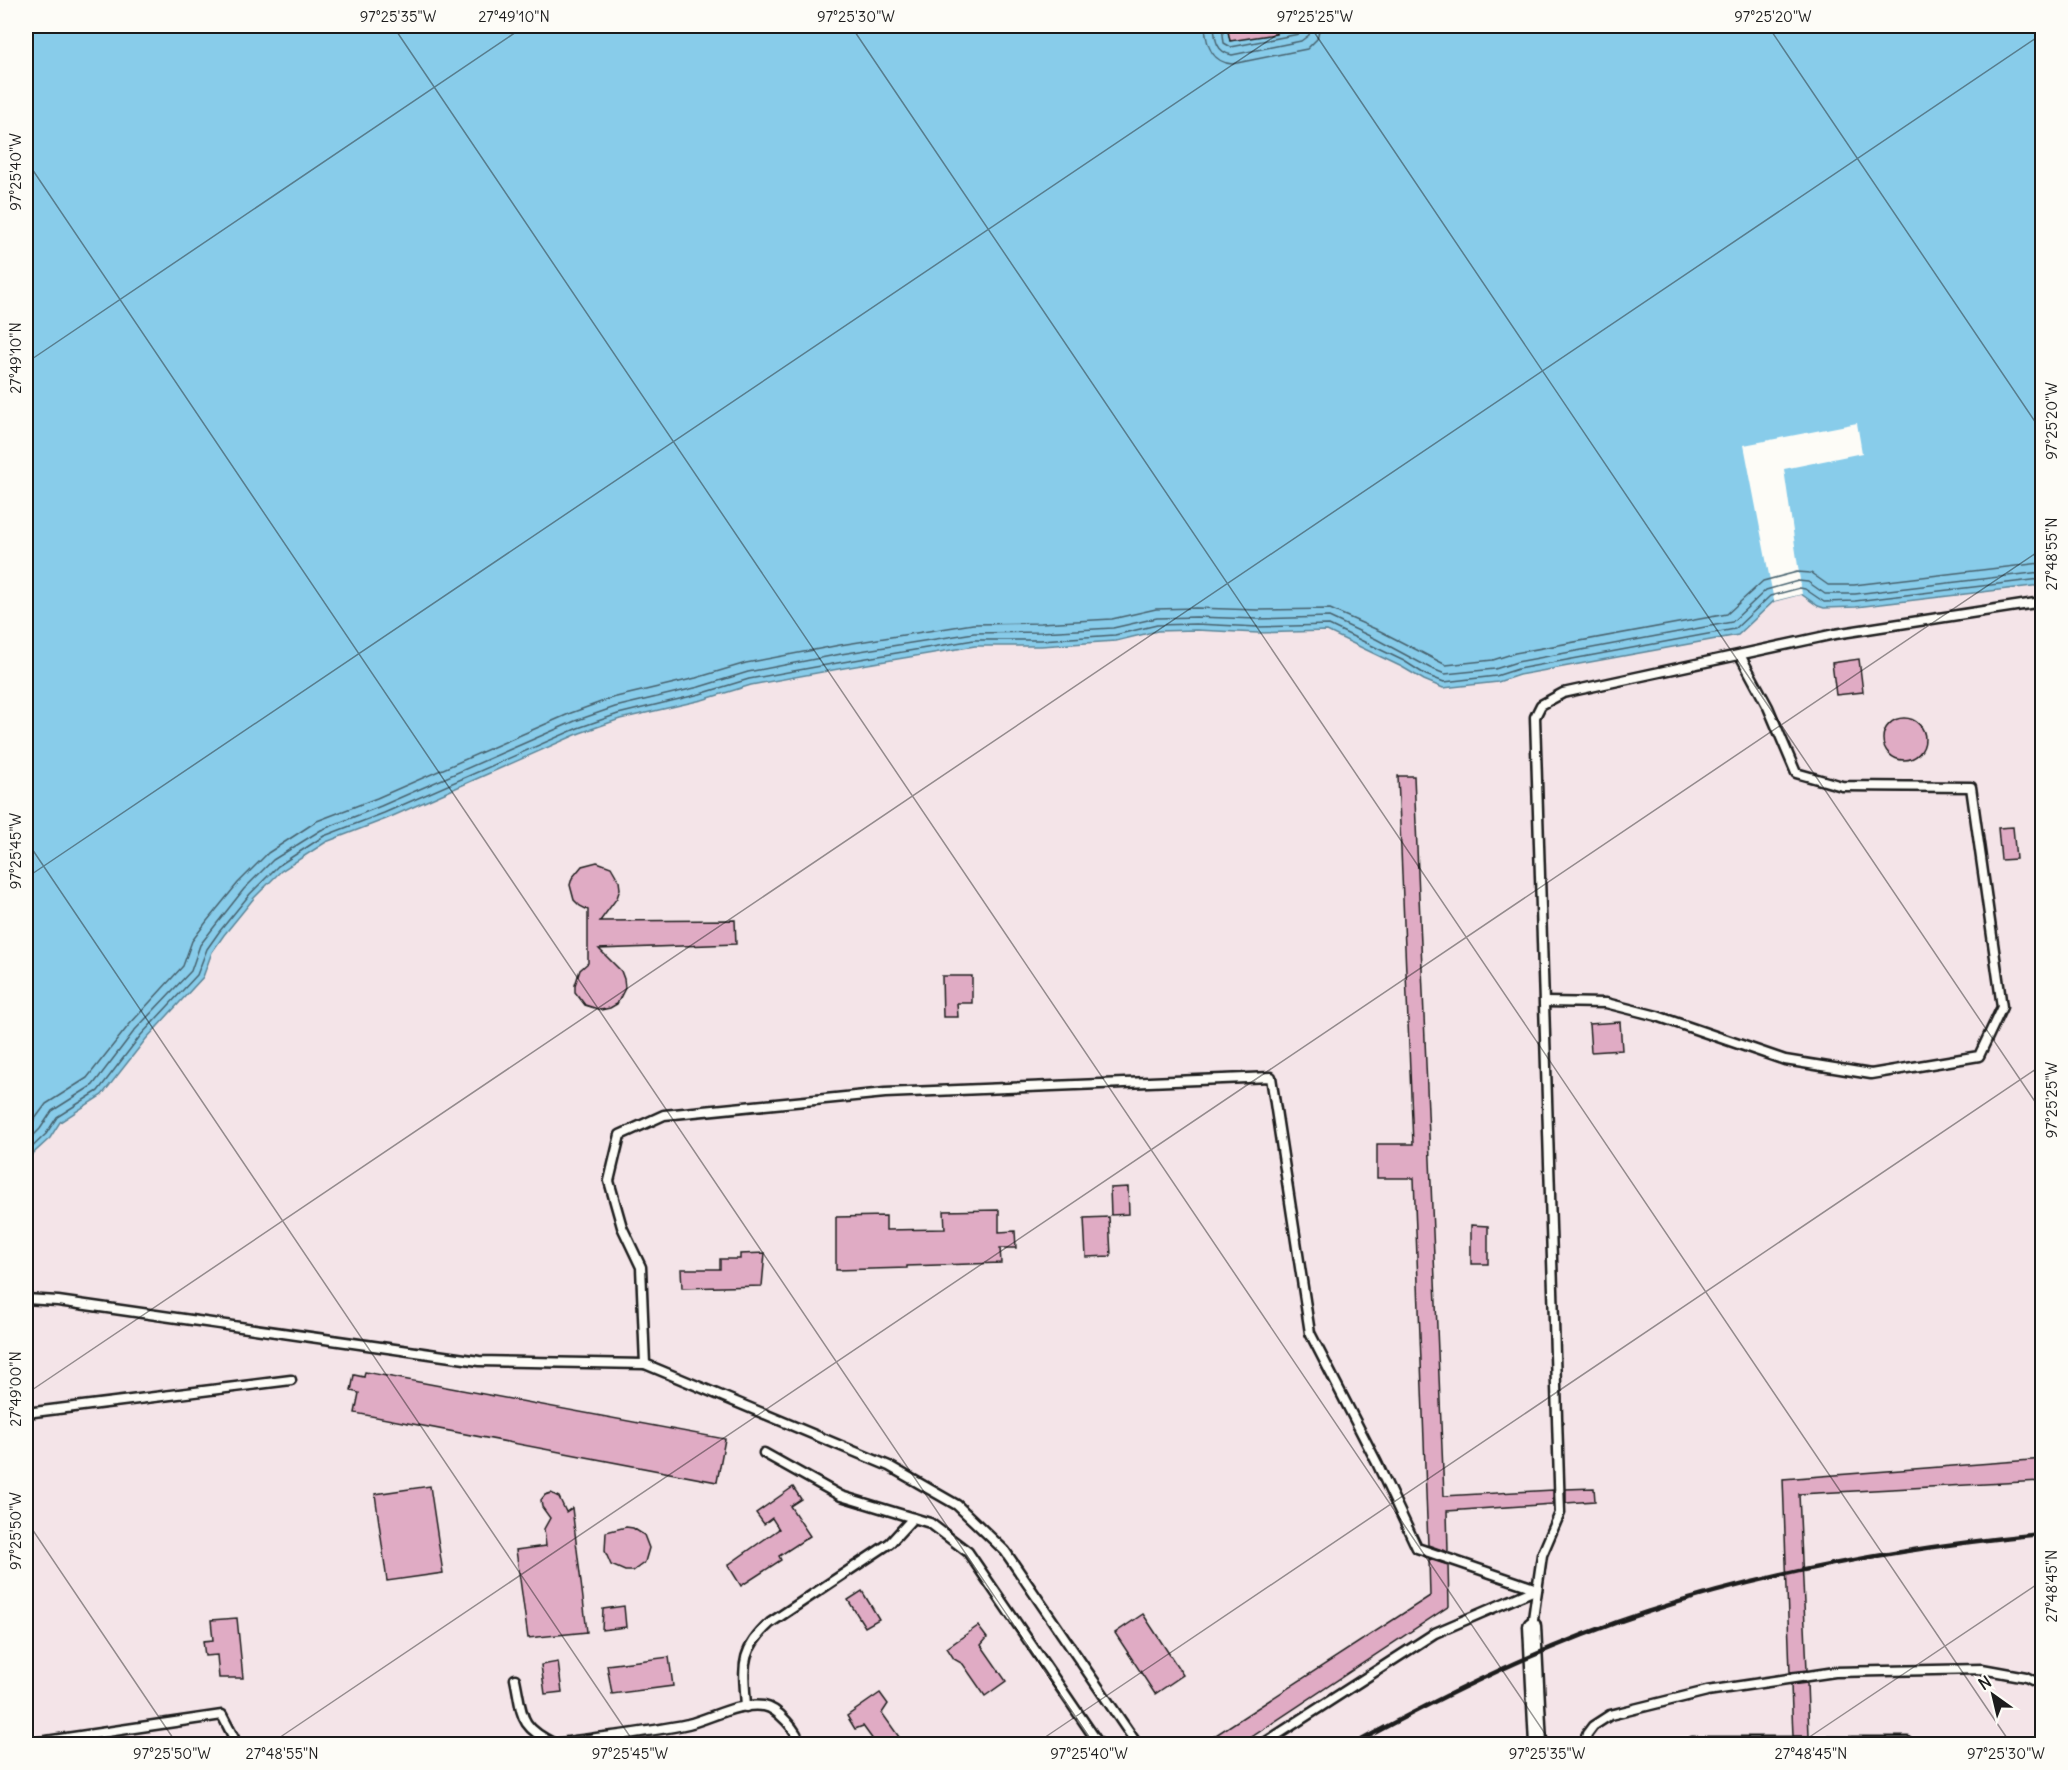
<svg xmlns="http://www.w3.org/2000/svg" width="2068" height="1770" viewBox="0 0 2068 1770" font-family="Delius,sans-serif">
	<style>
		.built { fill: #f4e4e8 }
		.water { fill: #88ccea; stroke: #5d8698; stroke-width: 1.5 }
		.pier { fill: #fdfcf7 }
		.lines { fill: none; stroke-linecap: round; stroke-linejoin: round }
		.shore { stroke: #47626e; stroke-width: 1.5 }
		.building { fill: #e0abc4; stroke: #1c1c1c; stroke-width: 1.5 }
		.lane-casing { stroke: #1c1c1c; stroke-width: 13 }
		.street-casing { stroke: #1c1c1c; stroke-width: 21 }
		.lane { stroke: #fdfcf7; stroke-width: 8 }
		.street { stroke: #fdfcf7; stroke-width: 16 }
		.rail { stroke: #1c1c1c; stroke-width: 4.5 }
		.ticks { fill: none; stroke: #1c1c1c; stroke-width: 1.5; stroke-opacity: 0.45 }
		.neatline { fill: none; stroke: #1c1c1c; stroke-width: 2 }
		.ticks-label { font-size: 15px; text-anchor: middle; fill: #1c1c1c }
	</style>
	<rect width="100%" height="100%" fill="#fdfcf7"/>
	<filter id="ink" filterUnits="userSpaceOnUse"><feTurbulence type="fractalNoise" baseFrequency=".0167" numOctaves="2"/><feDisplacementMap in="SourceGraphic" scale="12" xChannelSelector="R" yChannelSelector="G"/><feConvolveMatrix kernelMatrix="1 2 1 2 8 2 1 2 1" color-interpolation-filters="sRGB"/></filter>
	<g filter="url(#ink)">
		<path class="built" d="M2042,585v1159h-2016v-584l24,-22 10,-16 42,-27 44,-56 56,-61 10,-26 42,-54 27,-27 45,-29 60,-23 194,-86 40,-14 82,-19 49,-15 224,-39h66l75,-5 41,-10 39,-1 62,3 69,-2 75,36 22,13 74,2 266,-70 10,-11 28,-7 16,12 6,2 32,-1z"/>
		<path class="water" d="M26,26h1201l3,15 82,-15h730v559l-186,22 -32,1 -6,-2 -17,-12 -27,7 -36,34 -219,40 -21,7 -55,6 -19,-8 -22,-13 -75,-36 -69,2 -62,-3 -39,1 -41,10 -75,5h-66l-131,22 -93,17 -49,15 -82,19 -40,14 -194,86 -60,23 -45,29 -27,27 -30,37 -12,17 -9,25 -57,62 -44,56 -42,27 -10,16 -24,22z"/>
		<path class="pier" d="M1857,423l5,30 -78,16 18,125 -28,7 -30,-156z"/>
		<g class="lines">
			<g class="shore">
				<path d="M1205,26c1,18 6,36 27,38l75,-15 10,-10 3,-13"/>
				<path d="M1214,26c1,13 2,26 18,29l69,-14 8,-6 2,-9"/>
				<path d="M1222,26l2,17 7,4 68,-13 4,-3 1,-5"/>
				<path d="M26,1131l20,-27 41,-26 42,-53 54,-59 9,-25 15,-20 31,-38 30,-30 49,-32 60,-23 194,-85 41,-15 84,-20 50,-15 94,-18 133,-21 68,-1 71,-4 44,-10 40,-1 62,2 72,-1 50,22 66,34 47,-5 22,-7 212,-39 36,-33 34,-9 14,1 17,12h26l188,-22"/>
				<path d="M26,1143l14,-14 12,-18 41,-26 42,-55 56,-59 9,-26 14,-18 30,-38 29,-29 48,-30 60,-24 194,-85 40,-14 84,-20 49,-15 93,-18 133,-21 67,-1 72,-4 44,-10 39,-1 62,2 71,-2 47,22 54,29 15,6 50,-5 22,-7 215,-40 34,-32 32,-9 10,1 17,12h30l187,-22"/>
				<path d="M26,1153l20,-19 11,-17 41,-26 43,-56 56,-60 10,-26 12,-17 31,-38 28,-28 46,-30 60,-23 194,-85 40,-14 82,-20 49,-15 94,-17 131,-22h67l74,-5 42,-10 39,-1 62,3 71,-2 75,36 22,14 18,7 52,-6 22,-7 217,-40 35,-33 30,-8 5,1 19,13 31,-1 187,-22"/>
			</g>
		</g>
		<g class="building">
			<path d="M1227,26h48l1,8 -46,7z"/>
			<path d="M1859,659l4,33 -27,3 -4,-32z"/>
			<circle cx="1904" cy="739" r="21"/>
			<path d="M1398,776h16l30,720 109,-6v14l-106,7 1,41 -20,-7 -14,-367h-37v-34h36z"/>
			<path d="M2013,827l3,32 -15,1 -3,-32z"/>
			<path d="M597,862l14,5 8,14 1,8 -3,9 -17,23 135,-1 1,24 -137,5 22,22 3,8 1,9 -8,16 -7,4 -9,2 -16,-5 -10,-13v-7l5,-15 8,-7v-53l-8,-4 -6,-6 -4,-15 2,-7 10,-12z"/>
			<path d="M942,976h30v27h-15l1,14h-15z"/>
			<path d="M1620,1022l2,28 -31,2 -2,-28z"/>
			<path d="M1128,1187l1,27 -18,1 -1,-27z"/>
			<path d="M999,1210v22l16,-1 1,17h-16l1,15 -94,3v2l-71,2v-53l50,-1v14l59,-1 -1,-18z"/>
			<path d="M1109,1217l2,39 -25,1 -2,-39z"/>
			<path d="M1471,1225l17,1v38h-17z"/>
			<path d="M765,1253l-3,33 -80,2 -1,-19h39v-10h20v-5z"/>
			<path d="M365,1372l360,67 -8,43 -362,-69 4,-20 -8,-2 3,-16 10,2z"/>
			<path d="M2043,1459v22l-244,13 8,176 -17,2 -7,-193z"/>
			<path d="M430,1486l13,87 -56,8 -12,-87z"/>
			<path d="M793,1487l8,12 -11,7 20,30 -31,20 2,4 -40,26 -13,-21 51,-36 -7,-11 -8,6 -8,-11z"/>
			<path d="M1594,1488l1,13 -29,2v-14z"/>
			<path d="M551,1493l8,4 7,15 6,-4 15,124 -59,6 -12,-88 30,-4 -2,-17 6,-11 -8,-11 -1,-7 4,-5z"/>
			<path d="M626,1527l7,1 11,7 5,13 -4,14 -12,9h-8l-14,-6 -6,-14 1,-19z"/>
			<path d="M1429,1559l19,6 1,41 -208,138h-39l228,-148z"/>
			<path d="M862,1591l17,28 -14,8 -17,-27z"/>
			<path d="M624,1606l2,21 -24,3 1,-21z"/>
			<path d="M1143,1614l40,61 -28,19 -40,-61z"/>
			<path d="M237,1618l6,60h-24l-2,-23 -12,1 -2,-15 10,-1 -2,-20z"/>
			<path d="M978,1626l9,12 -6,7 25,36 -21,15 -22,-32 -9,-5 -7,-11z"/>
			<path d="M669,1657l4,29 -61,8 -5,-29z"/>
			<path d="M558,1662l4,30 -17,2 -4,-29z"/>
			<path d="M1807,1683l2,53h-16l-2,-51z"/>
			<path d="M880,1693l8,11 -6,9 22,31h-28l-13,-18 -8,3 -8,-13z"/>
		</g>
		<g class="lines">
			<g class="lane-casing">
				<g id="lane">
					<path d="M1545,1002l61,1 51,13 128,44 86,14 108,-18 23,-49 -31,-220 -129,-1 -46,-13 -28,-66 -28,-52"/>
					<path d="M26,1299l32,2 421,60 166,3"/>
					<path d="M26,1413l265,-33"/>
					<path d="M764,1453l77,43 89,27 38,29 131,192"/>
					<path d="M1532,1626l10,-71 18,-42 -25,-796 6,-12 22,-12 272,-59 207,-32"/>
					<path d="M515,1679c8,37 3,47 40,65 43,-7 91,-11 133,-20 24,-6 50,-22 76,-18 13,2 34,25 36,38"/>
					<path d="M746,1707c-2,-39 -8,-55 24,-84l120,-80 23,-25"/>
					<path d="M26,1744l196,-29 15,29"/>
					<path d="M1137,1744l-132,-193 -48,-46 -68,-39 -244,-102 -4,-97 -19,-40 -13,-46 11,-46 44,-20 221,-22 386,-16 39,256 67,130 40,85 120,41"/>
					<path d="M1263,1744l172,-111 102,-44"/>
					<path d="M1584,1744l3,-10 6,-8 17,-11 97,-24 128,-19 147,-3 44,8 16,8"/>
					<path d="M1690,1744l2,-2h216"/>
				</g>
			</g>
			<g class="street-casing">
				<path id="street" d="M1532,1626l6,118"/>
			</g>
			<use href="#lane" class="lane"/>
			<use href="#street" class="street"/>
			<path class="rail" d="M1354,1744c94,-51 191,-99 293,-132 128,-42 262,-65 395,-78"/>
		</g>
	</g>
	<path class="ticks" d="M393,26l1159,1718M851,26l1160,1718M1310,26l732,1086M1768,26l274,406M26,160l1068,1584M26,363l499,-337M26,840l609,904M26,878l1264,-852M26,1394l2016,-1360M26,1520l151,224M270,1744l1772,-1195M1035,1744l1007,-679M1799,1744l243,-163"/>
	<rect width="2068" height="1770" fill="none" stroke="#fdfcf7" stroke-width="66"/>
	<g transform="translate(1993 1695) rotate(326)" stroke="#fdfcf7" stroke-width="4.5" paint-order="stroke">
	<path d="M0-4.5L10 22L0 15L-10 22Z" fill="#1c1c1c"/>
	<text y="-9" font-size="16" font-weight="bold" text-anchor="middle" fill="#1c1c1c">N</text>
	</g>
	<rect x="33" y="33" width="2002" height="1704" class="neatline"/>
	<g class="ticks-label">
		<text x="398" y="22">97°25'35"W</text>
		<text x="514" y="22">27°49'10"N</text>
		<text x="856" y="22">97°25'30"W</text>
		<text x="1315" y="22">97°25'25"W</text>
		<text x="1773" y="22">97°25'20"W</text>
		<text transform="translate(16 172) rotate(-90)" y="5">97°25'40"W</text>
		<text transform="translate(16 358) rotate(-90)" y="5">27°49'10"N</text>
		<text transform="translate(2052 421) rotate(-90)" y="5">97°25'20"W</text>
		<text transform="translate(2052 554) rotate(-90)" y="5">27°48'55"N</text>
		<text transform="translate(16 851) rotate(-90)" y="5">97°25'45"W</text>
		<text transform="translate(2052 1100) rotate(-90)" y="5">97°25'25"W</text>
		<text transform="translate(16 1389) rotate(-90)" y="5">27°49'00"N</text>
		<text transform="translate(16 1531) rotate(-90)" y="5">97°25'50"W</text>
		<text transform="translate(2052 1586) rotate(-90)" y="5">27°48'45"N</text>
		<text x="172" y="1759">97°25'50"W</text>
		<text x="282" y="1759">27°48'55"N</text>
		<text x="630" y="1759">97°25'45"W</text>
		<text x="1089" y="1759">97°25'40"W</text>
		<text x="1547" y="1759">97°25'35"W</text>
		<text x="1811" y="1759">27°48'45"N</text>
		<text x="2006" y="1759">97°25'30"W</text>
	</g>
</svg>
